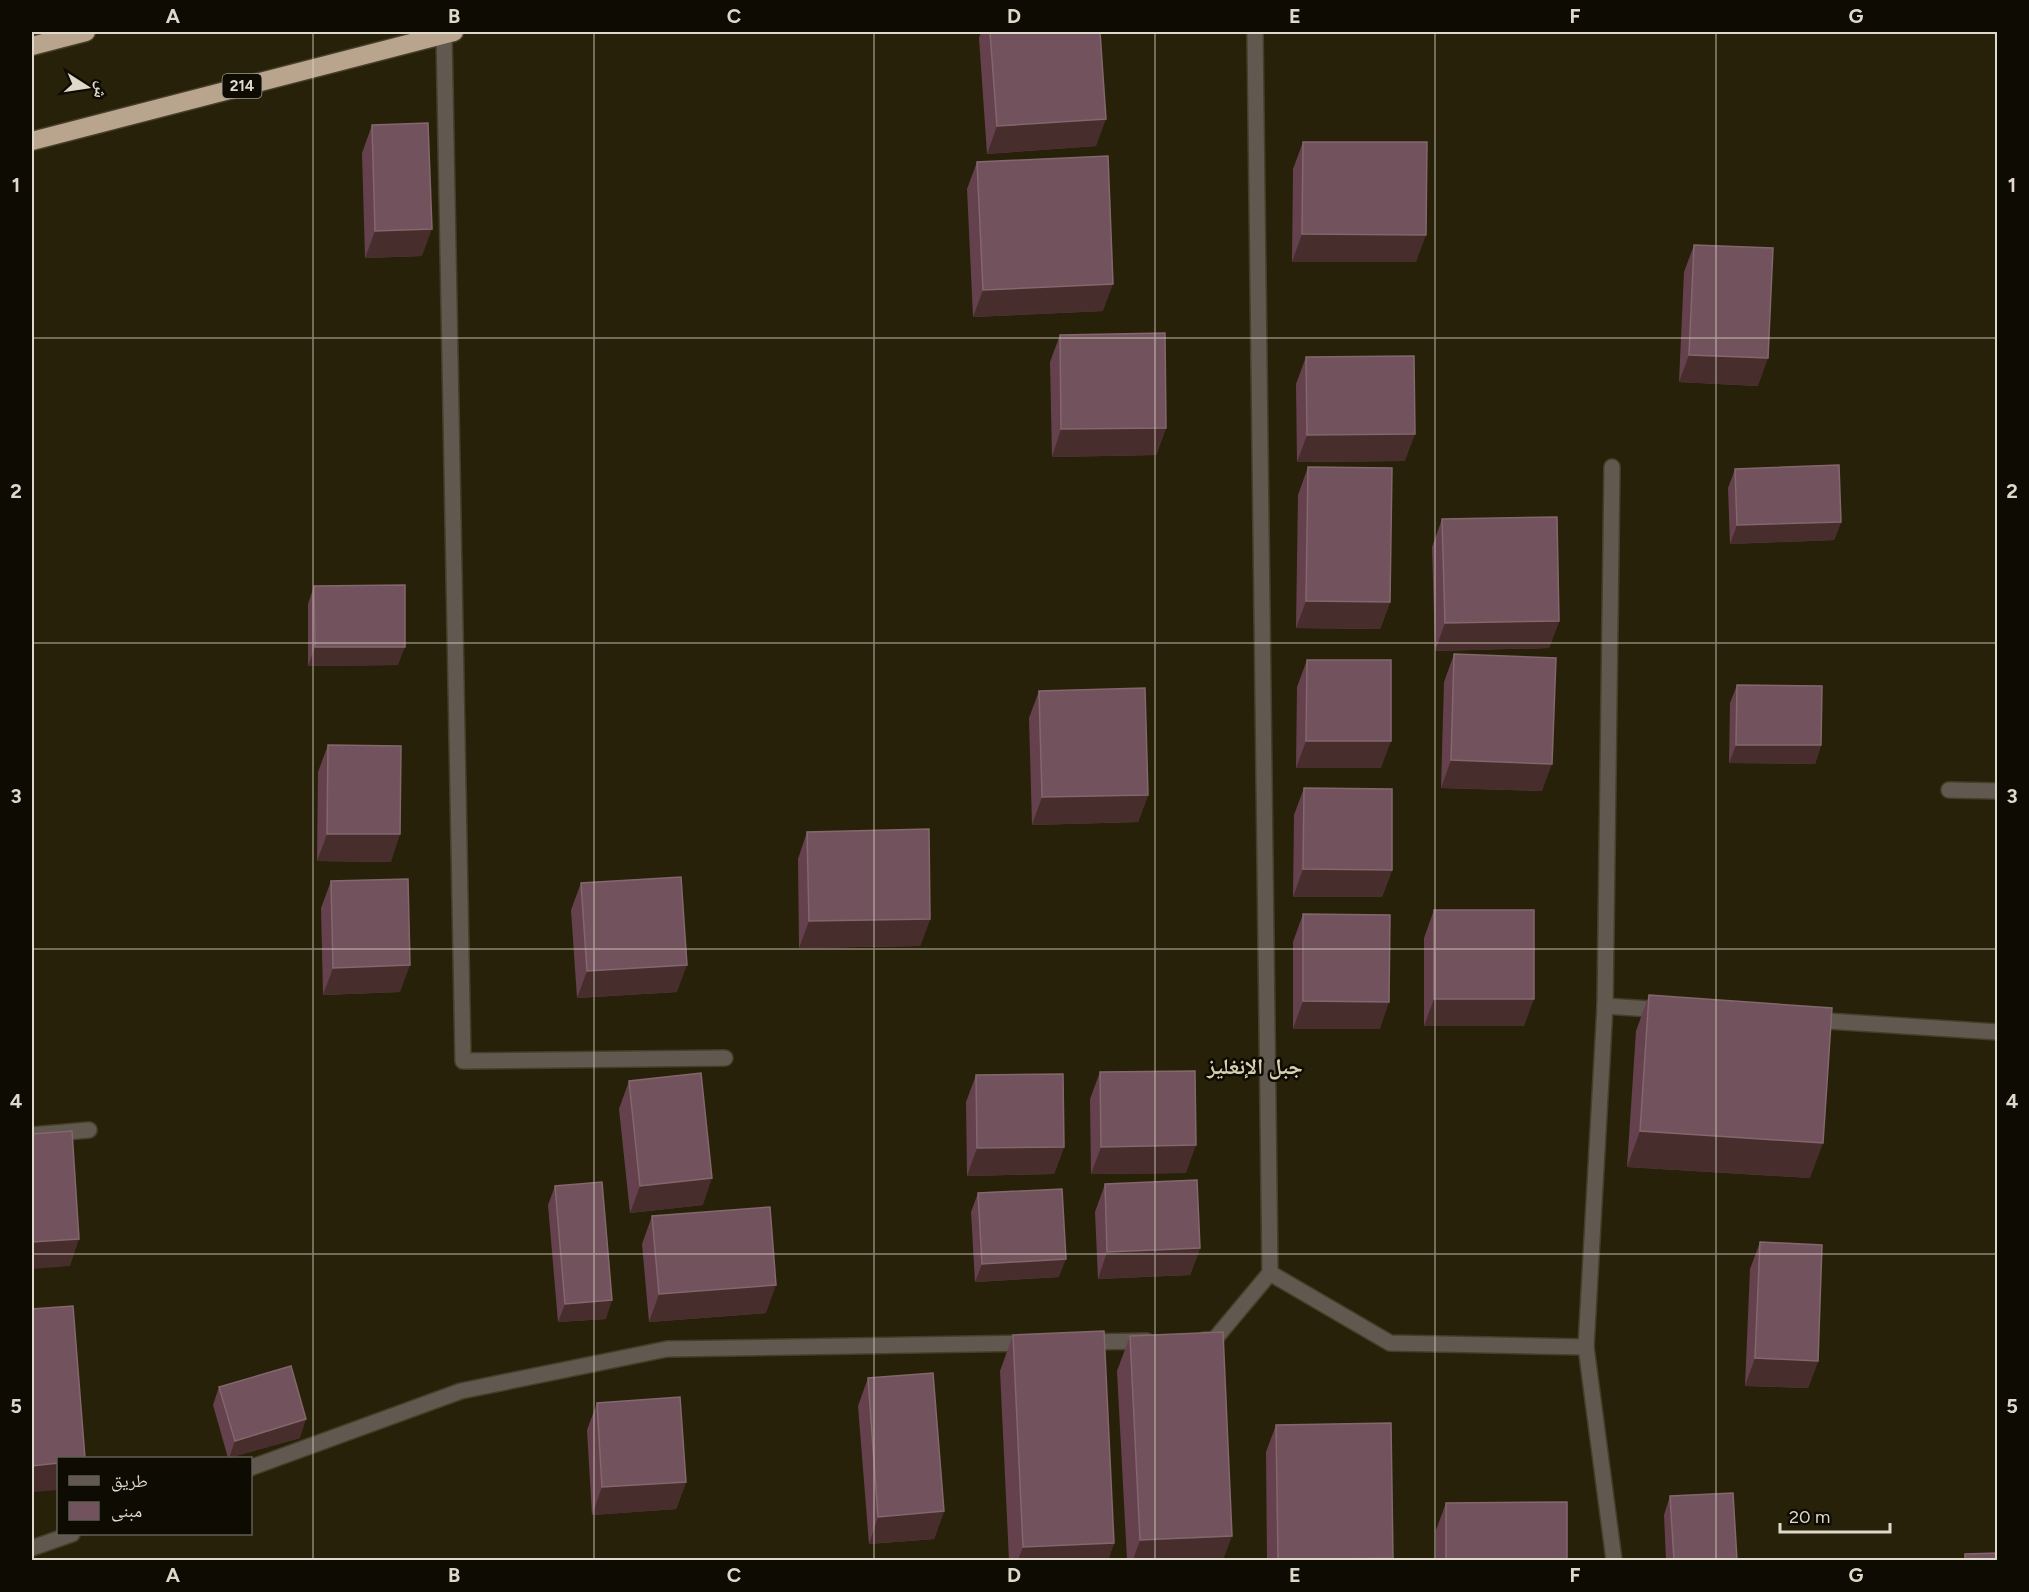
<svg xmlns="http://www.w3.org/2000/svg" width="2029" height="1592" viewBox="0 0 2029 1592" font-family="Figtree,'Noto Naskh Arabic',sans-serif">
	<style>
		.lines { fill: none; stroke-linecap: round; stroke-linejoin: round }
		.lane-casing { stroke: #453e28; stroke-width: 18 }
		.street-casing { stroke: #453e28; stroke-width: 18 }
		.highway-casing { stroke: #453e28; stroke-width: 21 }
		.lane { stroke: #615850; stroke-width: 15 }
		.street { stroke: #615850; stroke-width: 15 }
		.highway { stroke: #b9a48e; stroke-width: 18 }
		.wall { fill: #65414e }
		.shaded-wall { fill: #472e2d }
		.building { fill: #72525c; stroke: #83676d; stroke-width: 1.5 }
		.grid { fill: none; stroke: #ded9cb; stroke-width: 1.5; stroke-opacity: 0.55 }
		.labels { text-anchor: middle; stroke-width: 5; stroke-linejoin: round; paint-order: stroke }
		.shield { fill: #0e0b03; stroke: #a09b8f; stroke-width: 1.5 }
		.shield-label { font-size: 15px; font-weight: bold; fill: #ded9cb }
		.district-label { font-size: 22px; font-weight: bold; fill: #d7cfb2; stroke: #0e0b03 }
		.neatline { fill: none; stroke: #ded9cb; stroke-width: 2 }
		.grid-label { font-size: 20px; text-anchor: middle; font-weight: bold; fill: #ded9cb }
	</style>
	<rect width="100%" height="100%" fill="#282109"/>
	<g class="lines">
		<g class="lane-casing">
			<g id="lane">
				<path d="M1949,790l49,1"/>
				<path d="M1605,1006l60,4"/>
				<path d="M1812,1020l186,12"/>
				<path d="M1270,1273l120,70 196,4"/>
			</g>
		</g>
		<g class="street-casing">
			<g id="street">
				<path d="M444,33l19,1028 262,-3"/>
				<path d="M1612,467l-7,539 -19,341 28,213"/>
				<path d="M32,1135l57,-5"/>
				<path d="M1204,1340h10l56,-67 -15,-1241"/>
				<path d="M1084,1342l63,-1"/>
				<path d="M250,1468l211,-77 206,-42 363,-6"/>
				<path d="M32,1548l40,-14"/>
			</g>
		</g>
		<g class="highway-casing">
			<g id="highway">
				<path d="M32,46l54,-14"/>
				<path d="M32,141l422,-109"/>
			</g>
		</g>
		<use href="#lane" class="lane"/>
		<use href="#street" class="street"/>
		<use href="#highway" class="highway"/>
	</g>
	<g class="wall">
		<path d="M981,32h119l-4,114 -109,8 -8,-116z"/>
		<path d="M372,125l50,131 -57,2 -3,-105z"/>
		<path d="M1303,142l113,120h-124l1,-93z"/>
		<path d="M977,162l126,149 -130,6 -6,-128z"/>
		<path d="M1694,245l64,141 -79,-4 5,-110z"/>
		<path d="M1060,335l106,93 -10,27 -104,2 -2,-95z"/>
		<path d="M1306,357l99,104 -108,1 -1,-78z"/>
		<path d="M1308,467l82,135 -10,27 -84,-1 2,-133z"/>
		<path d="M1735,469l106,53 -7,18 -104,4 -2,-56z"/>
		<path d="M1442,519l117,102 -10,27 -114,3 -3,-104z"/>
		<path d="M314,586l84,79 -90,1v-62z"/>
		<path d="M1454,654l88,137 -101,-3 3,-106z"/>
		<path d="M1307,660l74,108h-85l1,-81z"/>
		<path d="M1737,685l84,60 -6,19 -86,-1 1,-60z"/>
		<path d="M1039,691l109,104 -10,27 -106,3 -3,-107z"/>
		<path d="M328,745l63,117 -74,-1 1,-89z"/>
		<path d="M1304,788l88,82 -10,27h-89l1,-82z"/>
		<path d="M807,832l123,87 -10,27 -121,2 -1,-89z"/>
		<path d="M331,881l69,111 -77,3 -2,-87z"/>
		<path d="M581,883l96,109 -100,6 -6,-88z"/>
		<path d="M1434,910l90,116h-100v-88z"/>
		<path d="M1303,914l77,115h-87v-87z"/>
		<path d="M1649,995l161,183 -183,-11 9,-136z"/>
		<path d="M1100,1072l86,101 -95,1 -1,-75z"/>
		<path d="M976,1075l88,72 -10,27 -87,2 -1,-74z"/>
		<path d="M629,1081l74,124 -73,8 -11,-104z"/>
		<path d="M1105,1184l95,64 -10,27 -92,4 -3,-67z"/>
		<path d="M555,1186l51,133 -48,3 -10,-117z"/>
		<path d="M978,1193l81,84 -84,5 -4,-70z"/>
		<path d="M652,1216l114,97 -117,9 -7,-78z"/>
		<path d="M1760,1242l58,119 -10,27 -63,-2 5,-117z"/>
		<path d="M1013,1335l101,208 -6,17h-99l-9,-189z"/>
		<path d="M1130,1336l93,224h-96l-10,-189z"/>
		<path d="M868,1378l76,133 -10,28 -65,5 -11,-138z"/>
		<path d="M219,1387l81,51 -72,20 -15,-53z"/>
		<path d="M597,1403l89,79 -10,27 -84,6 -5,-85z"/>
		<path d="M1276,1425l116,135h-125l-1,-108z"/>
		<path d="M1670,1496l67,64h-71l-2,-45z"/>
		<path d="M1446,1503l121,57h-131v-30z"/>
	</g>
	<g class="shaded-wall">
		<path d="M1106,119l-10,27 -109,8 10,-28z"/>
		<path d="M432,229l-10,27 -57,2 10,-27z"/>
		<path d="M1302,234l124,1 -10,27h-124z"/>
		<path d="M1113,284l-10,27 -130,6 10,-27z"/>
		<path d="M1689,355l79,3 -10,28 -79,-4z"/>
		<path d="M1166,428l-10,27 -104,2 9,-28z"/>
		<path d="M1415,434l-10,27 -108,1 10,-27z"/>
		<path d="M1841,522l-7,18 -104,4 7,-19z"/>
		<path d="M1306,601l84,1 -10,27 -84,-1z"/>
		<path d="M1559,621l-10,27 -114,3 10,-28z"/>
		<path d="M315,647h90l-7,18 -90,1z"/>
		<path d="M1306,741h85l-10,27h-85z"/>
		<path d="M1736,745h85l-6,19 -86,-1z"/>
		<path d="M1451,760l101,4 -10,27 -101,-3z"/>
		<path d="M1148,795l-10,27 -106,3 10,-28z"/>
		<path d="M327,834h73l-9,28 -74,-1z"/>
		<path d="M1303,869l89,1 -10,27h-89z"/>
		<path d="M930,919l-10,27 -121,2 10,-27z"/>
		<path d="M410,965l-10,27 -77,3 10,-27z"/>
		<path d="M687,965l-10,27 -100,6 10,-27z"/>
		<path d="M1434,999h100l-10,27h-100z"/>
		<path d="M1303,1001l86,1 -9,27h-87z"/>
		<path d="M1640,1131l183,12 -13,35 -183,-11z"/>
		<path d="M1196,1145l-10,28 -95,1 10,-27z"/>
		<path d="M1064,1147l-10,27 -87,2 10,-28z"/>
		<path d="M712,1178l-9,27 -73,8 10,-27z"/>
		<path d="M79,1239l-9,27 -38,3v-27z"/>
		<path d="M1200,1248l-10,27 -92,4 9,-27z"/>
		<path d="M1066,1259l-7,18 -84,5 7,-18z"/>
		<path d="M776,1285l-10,28 -117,9 10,-28z"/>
		<path d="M612,1300l-6,19 -48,3 7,-18z"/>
		<path d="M1755,1358l63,3 -10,27 -63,-2z"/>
		<path d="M306,1419l-6,19 -71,20 6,-17z"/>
		<path d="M58,1463v27l-26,2v-26z"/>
		<path d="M686,1482l-10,27 -84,6 10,-28z"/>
		<path d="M944,1511l-10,28 -65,5 9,-27z"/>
		<path d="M1232,1536l-9,24h-90l7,-20z"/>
		<path d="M1114,1543l-6,17h-90l5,-13z"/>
		<path d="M1393,1558l-1,2h-115h1z"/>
	</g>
	<g class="building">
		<path d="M990,32h110l6,87 -109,7z"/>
		<path d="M428,123l4,106 -57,2 -3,-106z"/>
		<path d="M1303,142h124l-1,93 -124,-1z"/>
		<path d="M1108,156l5,128 -130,6 -6,-128z"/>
		<path d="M1694,245l79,3 -5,110 -79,-3z"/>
		<path d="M1165,333l1,95 -105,1 -1,-94z"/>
		<path d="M1414,356l1,78 -108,1 -1,-78z"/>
		<path d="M1839,465l2,57 -104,3 -2,-56z"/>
		<path d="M1308,467l84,1 -2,134 -84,-1z"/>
		<path d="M1557,517l2,104 -114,2 -3,-104z"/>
		<path d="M405,585v62h-90l-1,-61z"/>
		<path d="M1454,654l102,4 -4,106 -101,-4z"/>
		<path d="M1307,660h84v81h-85z"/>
		<path d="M1737,685l85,1 -1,59h-85z"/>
		<path d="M1145,688l3,107 -106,2 -3,-106z"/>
		<path d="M328,745l73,1 -1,88h-73z"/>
		<path d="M1304,788l88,1v81l-89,-1z"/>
		<path d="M929,829l1,90 -121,2 -2,-89z"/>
		<path d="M681,877l6,88 -100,6 -6,-88z"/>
		<path d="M408,879l2,86 -77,3 -2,-87z"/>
		<rect x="1434" y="910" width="100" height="89"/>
		<path d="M1303,914l87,1 -1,87 -86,-1z"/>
		<path d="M1649,995l183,13 -9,135 -183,-12z"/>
		<path d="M1195,1071l1,74 -95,2 -1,-75z"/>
		<path d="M701,1073l11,105 -72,8 -11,-105z"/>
		<path d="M1063,1074l1,73 -87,1 -1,-73z"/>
		<path d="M72,1131l7,108 -47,3v-108z"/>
		<path d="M1197,1180l3,68 -93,4 -2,-68z"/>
		<path d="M602,1182l10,118 -47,4 -10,-118z"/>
		<path d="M1062,1189l4,70 -84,5 -4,-71z"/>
		<path d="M770,1207l6,78 -117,9 -7,-78z"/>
		<path d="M1760,1242l62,3 -4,116 -63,-3z"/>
		<path d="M73,1306l12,152h-27v5l-26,3v-157z"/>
		<path d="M1104,1331l10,212 -91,4 -10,-212z"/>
		<path d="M1223,1332l9,204 -92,4 -10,-204z"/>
		<path d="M291,1366l15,53 -71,22 -16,-54z"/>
		<path d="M933,1373l11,138 -66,6 -10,-139z"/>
		<path d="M680,1397l6,85 -84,5 -5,-84z"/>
		<path d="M1391,1423l2,135 -115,2 -2,-135z"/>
		<path d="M1733,1493l4,67h-63l-4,-64z"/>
		<path d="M1567,1502v58h-121v-57z"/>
		<path d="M1998,1553v7h-33v-6z"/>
	</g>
	<path class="grid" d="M313,32v1528M594,32v1528M874,32v1528M1155,32v1528M1435,32v1528M1716,32v1528M32,338h1966M32,643h1966M32,949h1966M32,1254h1966"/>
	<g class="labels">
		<rect class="shield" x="222.5" y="74" width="39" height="24" rx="4.5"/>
		<g class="shield-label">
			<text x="242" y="91">214</text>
		</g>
		<g class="district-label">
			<text x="1255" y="1074">جبل الإنغليز</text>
		</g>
	</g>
	<rect width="2029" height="1592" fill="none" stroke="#0e0b03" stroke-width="66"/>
	<rect x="57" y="1457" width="195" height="78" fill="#0e0b03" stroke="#615d53" stroke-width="1.5"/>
	<rect x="69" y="1476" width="30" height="9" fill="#615850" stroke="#615d53" stroke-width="1.5"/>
	<text x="111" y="1487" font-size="18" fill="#ded9cb">طريق</text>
	<rect x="69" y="1502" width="30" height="18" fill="#72525c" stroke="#615d53" stroke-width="1.5"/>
	<text x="111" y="1517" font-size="18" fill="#ded9cb">مبنى</text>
	<g transform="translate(87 87) rotate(102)" stroke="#0e0b03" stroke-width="4.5" paint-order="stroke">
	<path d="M0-4.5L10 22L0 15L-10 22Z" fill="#ded9cb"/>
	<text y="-9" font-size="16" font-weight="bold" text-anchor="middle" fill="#ded9cb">ش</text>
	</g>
	<path d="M1780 1523v9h110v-9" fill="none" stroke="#ded9cb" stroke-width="3"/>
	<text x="1789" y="1523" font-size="18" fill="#ded9cb" stroke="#0e0b03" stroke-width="4.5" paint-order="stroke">20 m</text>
	<rect x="33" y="33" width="1963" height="1526" class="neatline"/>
	<g class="grid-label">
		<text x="173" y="23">A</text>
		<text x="454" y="23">B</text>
		<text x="734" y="23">C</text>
		<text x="1014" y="23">D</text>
		<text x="1295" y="23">E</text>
		<text x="1575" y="23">F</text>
		<text x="1856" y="23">G</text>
		<text x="16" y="192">1</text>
		<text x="2012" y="192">1</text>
		<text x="16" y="498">2</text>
		<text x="2012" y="498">2</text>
		<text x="16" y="803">3</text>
		<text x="2012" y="803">3</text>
		<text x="16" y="1108">4</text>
		<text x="2012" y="1108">4</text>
		<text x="16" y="1413">5</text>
		<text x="2012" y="1413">5</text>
		<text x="173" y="1582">A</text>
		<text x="454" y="1582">B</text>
		<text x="734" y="1582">C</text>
		<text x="1014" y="1582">D</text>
		<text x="1295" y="1582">E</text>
		<text x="1575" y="1582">F</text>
		<text x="1856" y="1582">G</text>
	</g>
</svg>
